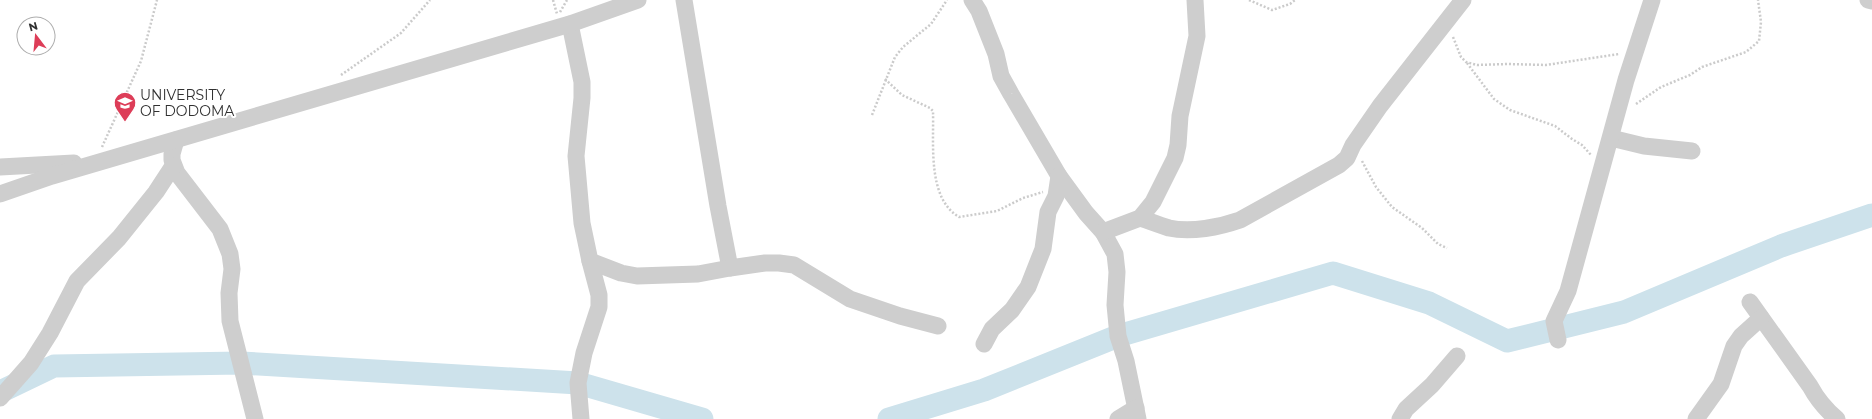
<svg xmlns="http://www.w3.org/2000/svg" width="1872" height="419" viewBox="0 0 1872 419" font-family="Montserrat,sans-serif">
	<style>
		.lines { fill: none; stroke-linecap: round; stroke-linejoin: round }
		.river { stroke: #cde2eb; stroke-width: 23 }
		.path { stroke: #cbcbcb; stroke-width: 2.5; stroke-dasharray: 2 2; stroke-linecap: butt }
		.minor { stroke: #cecece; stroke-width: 17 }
		.labels { text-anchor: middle; stroke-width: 4; stroke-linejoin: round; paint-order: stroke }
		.poi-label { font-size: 14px; fill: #313131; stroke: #fff; text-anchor: start }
	</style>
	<rect width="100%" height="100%" fill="#fff"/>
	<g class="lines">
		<g class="river">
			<path d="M2,391l52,-25 187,-3 337,20 124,36"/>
			<path d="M889,419l95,-29 134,-54 215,-63 96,30 78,38 117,-29 157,-66 91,-31"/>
		</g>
		<g class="path">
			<path d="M553,0l4,14"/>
			<path d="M1249,0l23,10 18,-6 5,-4"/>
			<path d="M560,12l7,-12"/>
			<path d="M1453,37l8,20 5,5 11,3 30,-1 39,1 73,-11"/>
			<path d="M1467,63l27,36 16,11 45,16 17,13 10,6 9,10"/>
			<path d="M341,75l60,-42 29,-33"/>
			<path d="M885,79l17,16 28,13 3,3c1,33 -6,87 26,106l38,-6 26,-13 20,-6"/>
			<path d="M1636,104l25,-17 29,-12 12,-8 44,-15 13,-11 2,-19 -3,-22"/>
			<path d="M872,115l23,-58 8,-10 28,-23 16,-24"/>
			<path d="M102,147l39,-86 16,-61"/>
			<path d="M1362,161l14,26 16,20 30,21 16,16 9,4"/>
		</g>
		<g class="minor">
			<path d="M684,0l34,206 12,62"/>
			<path d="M972,0l7,11 17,43 5,22 10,18 48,82 27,37 17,19 12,22 2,18 -2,33 3,31 8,25 12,58"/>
			<path d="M1868,0l4,1"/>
			<path d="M570,24l12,58v16l-6,58 6,67 8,38 31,12 16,3 61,-2 32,-6 35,-5h14l15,2 56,34 50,17 38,10"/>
			<path d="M1611,138l33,8 48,5"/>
			<path d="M176,140l-4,14v6l5,13 43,56 10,25 2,15 -3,24 1,28 25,98"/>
			<path d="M0,167l74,-4"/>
			<path d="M0,194l52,-18 518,-152 68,-24"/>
			<path d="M1140,218c9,3 19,7 29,10 22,5 51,-1 71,-8l99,-55 8,-7 6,-13 27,-39 83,-106"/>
			<path d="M1103,232l37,-14 13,-16 22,-44 3,-13 2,-29 17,-80 -2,-36"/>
			<path d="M1750,302l60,84c7,13 15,23 27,33"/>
			<path d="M1558,340l-4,-19 14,-30 58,-211 26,-80"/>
			<path d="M984,344l8,-15 20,-19 16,-23 15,-38 5,-37 8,-16 3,-20"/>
			<path d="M0,398l31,-35 19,-30 27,-52 42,-43 37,-46 17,-26"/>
			<path d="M581,419l-3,-36 6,-30 15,-46v-12l-9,-34"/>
			<path d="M1118,419l18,-11"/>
			<path d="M1400,419l6,-10 26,-24 25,-29"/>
			<path d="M1696,419l25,-35 13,-38 7,-10 20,-18"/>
		</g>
	</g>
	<defs>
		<g id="university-pin" transform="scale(1.15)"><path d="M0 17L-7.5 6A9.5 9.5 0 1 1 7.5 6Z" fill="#dd3d58" stroke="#fff"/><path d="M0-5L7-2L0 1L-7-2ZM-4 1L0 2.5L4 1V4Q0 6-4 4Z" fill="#fff"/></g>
	</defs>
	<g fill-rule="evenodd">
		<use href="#university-pin" x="125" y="103"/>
	</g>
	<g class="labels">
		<g class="poi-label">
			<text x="140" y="100">UNIVERSITY<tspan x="140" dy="16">OF DODOMA</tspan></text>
		</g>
	</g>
	<g transform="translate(36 36) rotate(344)"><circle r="19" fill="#ffffff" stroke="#adadad"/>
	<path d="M0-3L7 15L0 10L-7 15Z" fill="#dd3d58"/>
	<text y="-6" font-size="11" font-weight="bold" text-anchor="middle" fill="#313131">N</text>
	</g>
</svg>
